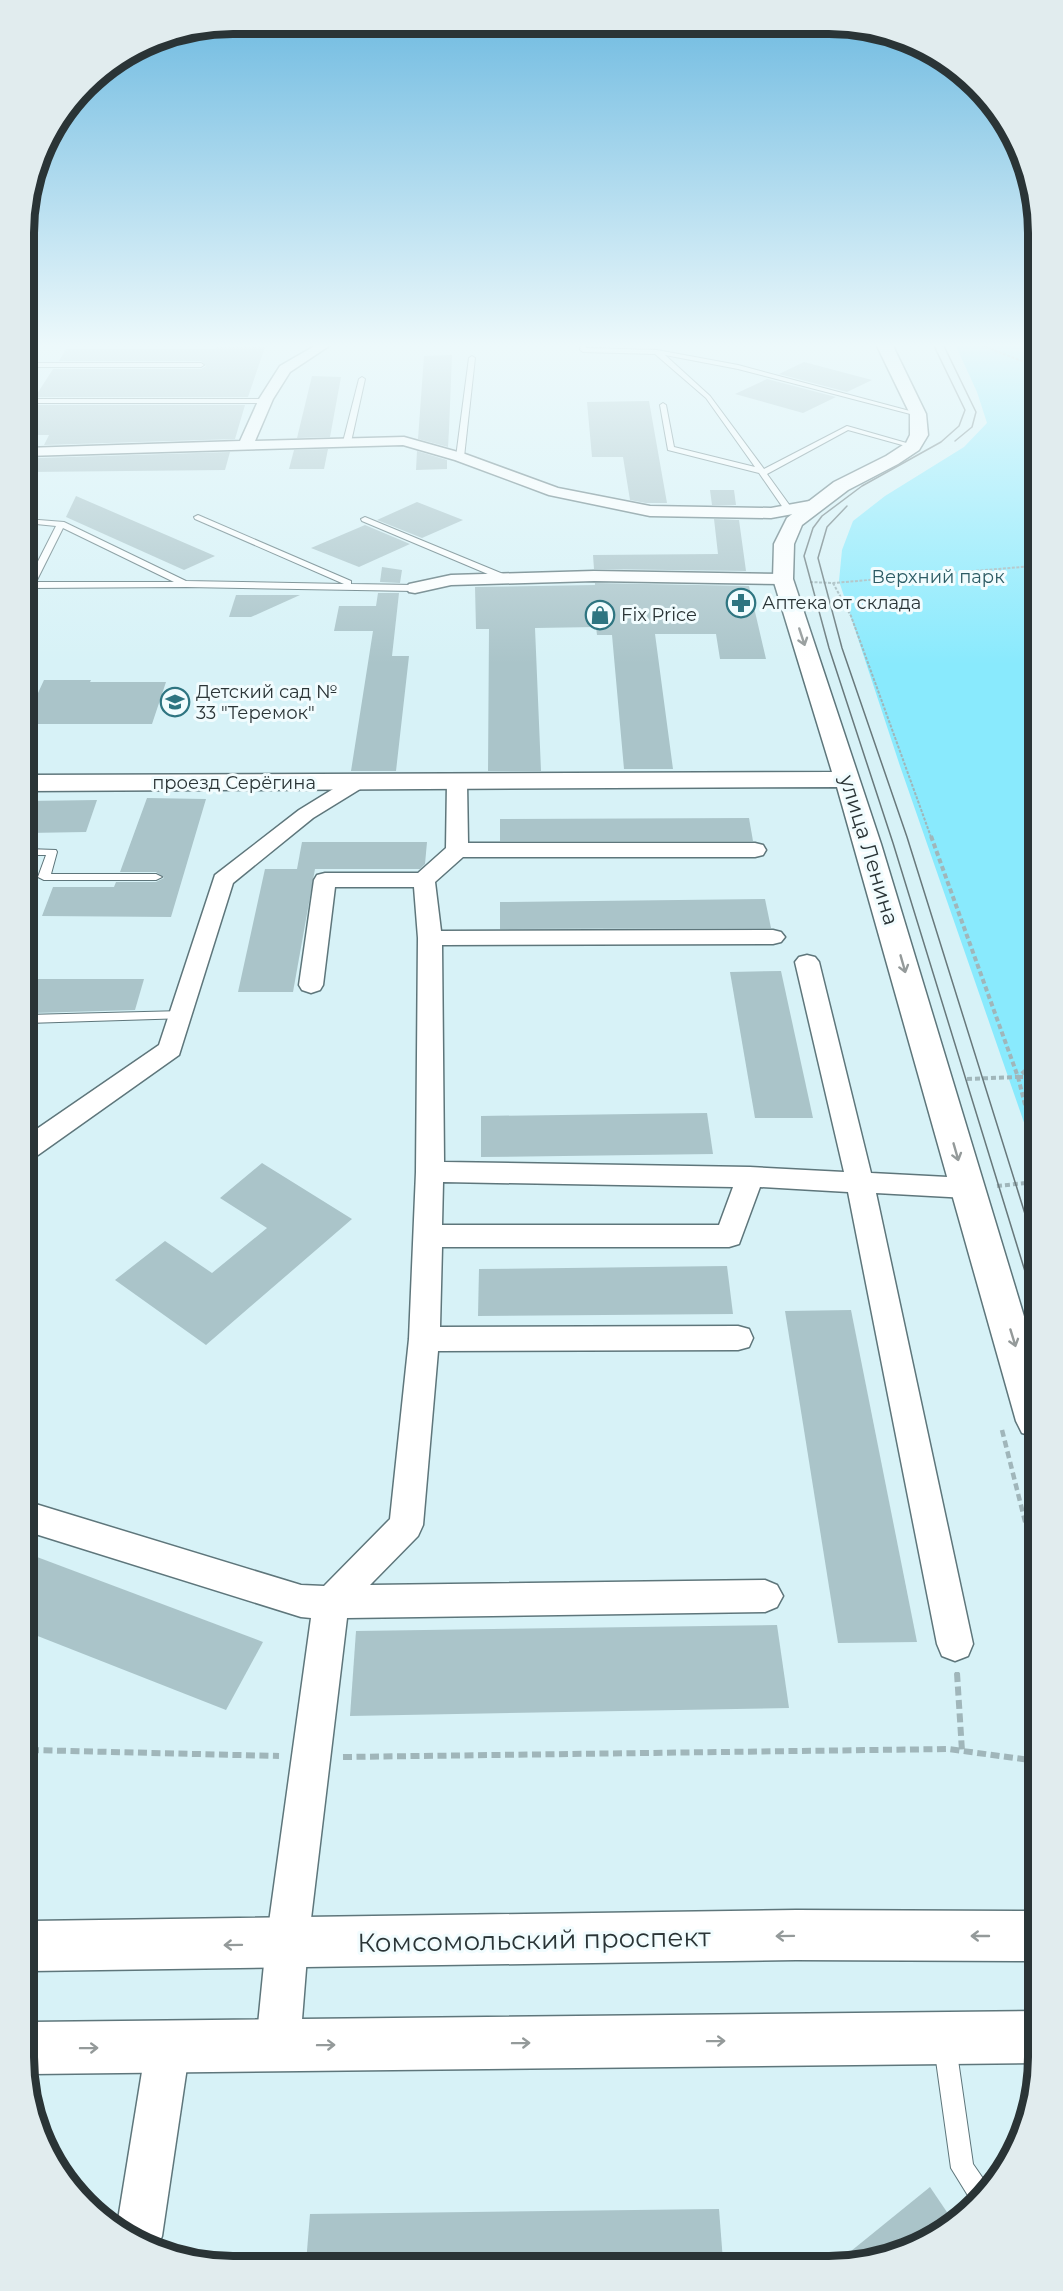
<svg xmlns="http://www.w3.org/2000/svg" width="1063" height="2291" viewBox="0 0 1063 2291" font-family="Montserrat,sans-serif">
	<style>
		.green { fill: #89eafd }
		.building { fill: #aac4c9 }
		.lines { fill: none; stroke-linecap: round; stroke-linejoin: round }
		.lane-casing { stroke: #5e767b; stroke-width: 2 }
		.street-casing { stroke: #5e767b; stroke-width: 3 }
		.secondary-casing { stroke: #5e767b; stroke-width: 3 }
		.path-far3 { stroke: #a0b6ba; stroke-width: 2; stroke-dasharray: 3 1.5; stroke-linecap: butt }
		.path-far2 { stroke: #a0b6ba; stroke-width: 4; stroke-dasharray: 5 3; stroke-linecap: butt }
		.path-far1 { stroke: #a0b6ba; stroke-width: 4.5; stroke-dasharray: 7 4; stroke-linecap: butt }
		.path { stroke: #a0b6ba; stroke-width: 6; stroke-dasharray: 9 4.5; stroke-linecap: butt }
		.lane { fill: #fff; fill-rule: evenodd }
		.street { fill: #fff; fill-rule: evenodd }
		.secondary { fill: #fff; fill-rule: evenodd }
		.tram { stroke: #68787b; stroke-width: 1.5 }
		.oneway { stroke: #949a9a }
		.labels { text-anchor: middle; stroke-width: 6; stroke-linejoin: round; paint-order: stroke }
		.far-park-label { font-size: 18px; fill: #2c5b64; stroke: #f1fcfe }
		.far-poi-label { font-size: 18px; fill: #2a3436; stroke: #f1fcfe; text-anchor: start }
		.far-street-label { font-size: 18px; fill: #2a3436; stroke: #f1fcfe }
		.street-label { font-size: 21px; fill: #2a3436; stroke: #f1fcfe }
		.near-street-label { font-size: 26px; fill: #2a3436; stroke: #f1fcfe }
		.rim { fill: none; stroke: #2a3436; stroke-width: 8 }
	</style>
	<rect width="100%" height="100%" fill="#d7f2f7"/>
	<path class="green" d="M955,344h77l3,810 -135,-388 -61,-185 3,-31 11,-29 32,-25 79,-49 23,-24 -10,-31z"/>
	<g class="building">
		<path d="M217,347h48l-17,50h-213l18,-28h148l5,-3 -5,-5h-142l7,-12h150z"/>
		<path d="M452,355l-3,75 -1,17 -30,-8 6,-83z"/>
		<path d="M804,362l68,18 -25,12 -68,-18z"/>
		<path d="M312,376l29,1 -11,60 -33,1z"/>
		<path d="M767,379l69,18 -33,16 -68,-19z"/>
		<path d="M649,401l18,102h-21l-16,-3 -7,-43h-31l-5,-55z"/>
		<path d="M30,405h215l-10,34 -191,6 5,-10h-24v-23z"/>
		<path d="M328,449l-4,20h-35l5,-19z"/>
		<path d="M417,451l30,9v9l-31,1z"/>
		<path d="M230,452l-5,18 -196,2 8,-14z"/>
		<path d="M710,490h24l2,15h-24z"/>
		<path d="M76,496l139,60 -31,14 -118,-53z"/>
		<path d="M417,502l46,18 -41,18 -45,-18z"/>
		<path d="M714,519l25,1 7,51 -152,-2 -1,-14 125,-1z"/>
		<path d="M365,525l45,19 -51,23 -48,-19z"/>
		<path d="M382,567l20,3 -2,13 -20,-1z"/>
		<path d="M595,583l154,3 17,73h-46l-4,-25h-61l18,135h-49l-12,-134h-15l-1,-8 -61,1 6,143h-53l1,-142h-13l-1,-42 120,-2z"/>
		<path d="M378,593h21l-7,63h17l-13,115h-45l22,-140h-39l5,-25h37z"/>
		<path d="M236,595h64l-49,22h-22z"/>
		<path d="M44,680h47l-1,2h76l-14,42h-126v-5z"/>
		<path d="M147,798l59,1 -35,118 -129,-1 11,-29h61l2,-5h40l8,-4 -8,-6h-36z"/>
		<path d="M97,800l-11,32 -59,1v-32z"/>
		<path d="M749,818l4,23h-253v-22z"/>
		<path d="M302,842h125l-2,22 -5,5h-123z"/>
		<path d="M265,869h50l-22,123h-55z"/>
		<path d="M765,899l6,29 -271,1v-27z"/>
		<path d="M781,971l32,147h-58l-25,-146z"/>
		<path d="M27,979h117l-9,31 -102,3h-6z"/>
		<path d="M707,1113l6,41 -232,3v-41z"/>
		<path d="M262,1163l90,56 -146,126 -91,-65 50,-39 47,32 55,-45 -47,-30z"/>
		<path d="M727,1266l6,48 -255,2 1,-47z"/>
		<path d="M851,1310l66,332 -79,1 -53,-332z"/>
		<path d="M29,1554l234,88 -37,68 -196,-77z"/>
		<path d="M777,1625l12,83 -439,8 6,-85z"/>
		<path d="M930,2187l25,37 -9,8 -62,28h-44z"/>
		<path d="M719,2209l4,52 -417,2 4,-49z"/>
	</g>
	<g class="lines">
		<g class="lane-casing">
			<g id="lane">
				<path d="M581,344h6l-1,4 71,2 81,15 183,49 -3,2 -180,-47 -73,-14 45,41 54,73 83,-43 70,20 -4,2 -65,-18 -81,44 26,36 -7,2 -27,-39 -91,-23 -8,-45 3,-2 3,2 8,42 81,20 -49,-69 -51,-44 -72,-2 -3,-2z"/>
				<path d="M472,356l3,2 -11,99 -4,2 -4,-2 13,-99z"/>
				<path d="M25,363h176l3,2 -3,2h-176z"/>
				<path d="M362,377l3,2 -14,63 -4,2 -4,-2 16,-63z"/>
				<path d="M25,399h241l3,2 -3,2h-241z"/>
				<path d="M198,515l153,66v3l64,1 4,3 -4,3 -229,-4 -156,1 -4,-3 30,-59 -30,-3v-4l38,3 122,59 158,3 -149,-65 -1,-2zM63,528l111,54h-138z"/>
				<path d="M365,517l143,59 1,2 -7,2 -140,-59 -1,-2z"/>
				<path d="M27,849l29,1 1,2 -6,22h105l6,3 -6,3h-112l-6,-3 8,-22h-19z"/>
				<path d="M183,1011l4,1 2,3 -2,3 -160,5v-8z"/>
				<path d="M945,2035l8,3 3,8 17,118 18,26 -16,17 -24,-39 -17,-122 3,-8z"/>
			</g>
		</g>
		<g class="street-casing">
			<g id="street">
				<path d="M318,344h14l-42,28 -17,27 -18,42 149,-4 61,17 93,34 92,18 121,2 44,-8 8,5 -8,5 -44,8 -121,-2 -101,-21 -94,-35 -52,-15 -378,11v-8l215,-7 19,-42 21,-33z"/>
				<path d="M594,571l189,3 8,5 -8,5 -189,-3 -143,4 -36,8 -6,-1 -3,-4 3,-4 42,-9z"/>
				<path d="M358,776l7,2 3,4 -3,4 -52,32 -80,65 -54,172 -141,100 -10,3v-23l131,-90 56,-170 84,-65 52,-32z"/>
				<path d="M457,776l7,2 3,4 1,61h287l8,2 3,5 -3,5 -8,2h-292l-28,25 6,49 332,-1 8,2 4,5 -4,5 -8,2 -331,1 2,217 306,5 94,5 -49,-210 4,-5 8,-2 8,2 4,5 52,211 96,5 10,3 4,7 -4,7 -10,3 -91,-5 97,451 -5,12 -13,5 -13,-5 -5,-12 -89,-452 -88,-5 -21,57 -10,3h-287l-2,80 298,-1 11,3 4,9 -4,9 -11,3 -300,1 -15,174 -5,11 -48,49 395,-5 12,5 6,11 -6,11 -12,5 -418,6 -39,326 -8,101 -7,15 -15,7 -15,-7 -7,-15 10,-101 45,-326 -10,-1 -272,-85v-30l272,83 23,1 66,-67 19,-180 7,-167 2,-234 -4,-51h-79l-12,98 -3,5 -9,3 -9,-3 -3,-5 15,-105 3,-5 8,-2h93l28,-25 1,-66 3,-4zM443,1182l290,5 -14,38h-277z"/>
				<path d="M168,2025l15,7 7,15 -28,189 -4,10 -41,-20 29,-179 7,-15z"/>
			</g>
		</g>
		<g class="secondary-casing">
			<g id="secondary">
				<path d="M876,344h16l34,70 2,21 -9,15 -21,14 -50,26 -46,35 -8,19 -1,35 88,265 155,512v81l-14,-4 -6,-12 -179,-634 -810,4 -1,-16 806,-3 -59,-193 1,-35 13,-26 47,-36 52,-26 20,-13 4,-8v-21z"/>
				<path d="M796,1910l242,1v50l-242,-1 -765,11v-50z"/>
				<path d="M1038,2011v52l-1007,11v-52z"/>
			</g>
		</g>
		<g class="path-far3">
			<path d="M978,344l54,21"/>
			<path d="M810,582l23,1 200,-17"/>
			<path d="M833,583l18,33 80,221"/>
		</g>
		<g class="path-far2">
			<path d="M931,836l87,241 17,67"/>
			<path d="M1018,1077h17"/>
			<path d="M967,1079l51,-2 17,-15"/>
			<path d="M997,1186l38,-4"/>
		</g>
		<g class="path-far1">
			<path d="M1002,1430l35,139"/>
			<path d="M957,1672v2"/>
		</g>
		<g class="path">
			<path d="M957,1673l5,78"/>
			<path d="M30,1750l249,6"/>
			<path d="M343,1757l605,-8 89,12"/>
		</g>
		<use href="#lane" class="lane"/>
		<use href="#street" class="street"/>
		<use href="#secondary" class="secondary"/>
		<g class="tram">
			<path d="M933,344l32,66 -6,16 -18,16 -79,44 -40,30 -9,12 -9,28 25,92 64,195 143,464"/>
			<path d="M943,344l33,68 -4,15 -17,14"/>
			<path d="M847,506l-20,21 -9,31 24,90 65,189 129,412"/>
		</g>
	</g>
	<defs><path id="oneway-shaft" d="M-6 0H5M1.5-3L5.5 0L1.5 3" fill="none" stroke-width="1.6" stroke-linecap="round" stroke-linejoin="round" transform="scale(1.5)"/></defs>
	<g class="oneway">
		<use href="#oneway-shaft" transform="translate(802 637) rotate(72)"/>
		<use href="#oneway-shaft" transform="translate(903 964) rotate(74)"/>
		<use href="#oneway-shaft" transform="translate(956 1152) rotate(74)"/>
		<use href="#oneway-shaft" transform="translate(1013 1338) rotate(73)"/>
		<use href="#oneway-shaft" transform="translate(785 1936) rotate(179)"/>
		<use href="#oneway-shaft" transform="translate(980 1936) rotate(-180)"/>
		<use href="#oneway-shaft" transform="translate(233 1945) rotate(179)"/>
		<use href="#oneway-shaft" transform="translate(716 2041) rotate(-1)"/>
		<use href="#oneway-shaft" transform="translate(521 2043) rotate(-1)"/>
		<use href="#oneway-shaft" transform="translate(326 2045) rotate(-1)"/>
		<use href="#oneway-shaft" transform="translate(89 2048) rotate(-1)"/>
	</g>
	<linearGradient id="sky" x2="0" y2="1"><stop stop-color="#6cb9e0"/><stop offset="0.52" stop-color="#edf9fb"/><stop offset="1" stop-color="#edf9fb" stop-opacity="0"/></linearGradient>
	<rect width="1063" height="664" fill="url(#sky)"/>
	<defs>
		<g id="pharmacy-ring" transform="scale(1.5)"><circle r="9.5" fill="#f1fcfe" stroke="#2e7581" stroke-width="1.5"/><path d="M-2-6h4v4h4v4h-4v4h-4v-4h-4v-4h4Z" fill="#2e7581"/></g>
		<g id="shop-ring" transform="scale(1.5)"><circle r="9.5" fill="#f1fcfe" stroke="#2e7581" stroke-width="1.5"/><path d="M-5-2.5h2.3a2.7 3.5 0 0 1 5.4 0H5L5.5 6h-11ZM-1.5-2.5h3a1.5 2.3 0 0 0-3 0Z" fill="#2e7581"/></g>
		<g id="school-ring" transform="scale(1.5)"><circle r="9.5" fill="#f1fcfe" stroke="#2e7581" stroke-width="1.5"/><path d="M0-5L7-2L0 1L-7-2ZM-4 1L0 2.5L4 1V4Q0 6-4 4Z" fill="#2e7581"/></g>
	</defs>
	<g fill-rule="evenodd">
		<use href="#pharmacy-ring" x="741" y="603"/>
		<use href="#shop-ring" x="600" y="615"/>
		<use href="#school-ring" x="175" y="702"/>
	</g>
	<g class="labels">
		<g class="far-park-label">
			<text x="938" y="583">Верхний парк</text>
		</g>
		<g class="far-poi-label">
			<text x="762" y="609">Аптека от склада</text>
			<text x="621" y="621">Fix Price</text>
			<text x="196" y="698">Детский сад №<tspan x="196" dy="21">33 "Теремок"</tspan></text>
		</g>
		<g class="far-street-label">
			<text x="234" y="789">проезд Серёгина</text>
		</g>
		<g class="street-label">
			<text transform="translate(869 850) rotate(73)" y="7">улица Ленина</text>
		</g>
		<g class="near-street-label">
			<text transform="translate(534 1940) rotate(-1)" y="9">Комсомольский проспект</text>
		</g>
	</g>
	<path d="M0 0H1063V2291H0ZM233 34H829A199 199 0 0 1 1028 233V2057A199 199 0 0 1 829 2256H233A199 199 0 0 1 34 2057V233A199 199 0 0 1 233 34Z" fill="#e1ecee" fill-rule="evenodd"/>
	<path class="rim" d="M233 34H829A199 199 0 0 1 1028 233V2057A199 199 0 0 1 829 2256H233A199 199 0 0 1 34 2057V233A199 199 0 0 1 233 34Z"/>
</svg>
